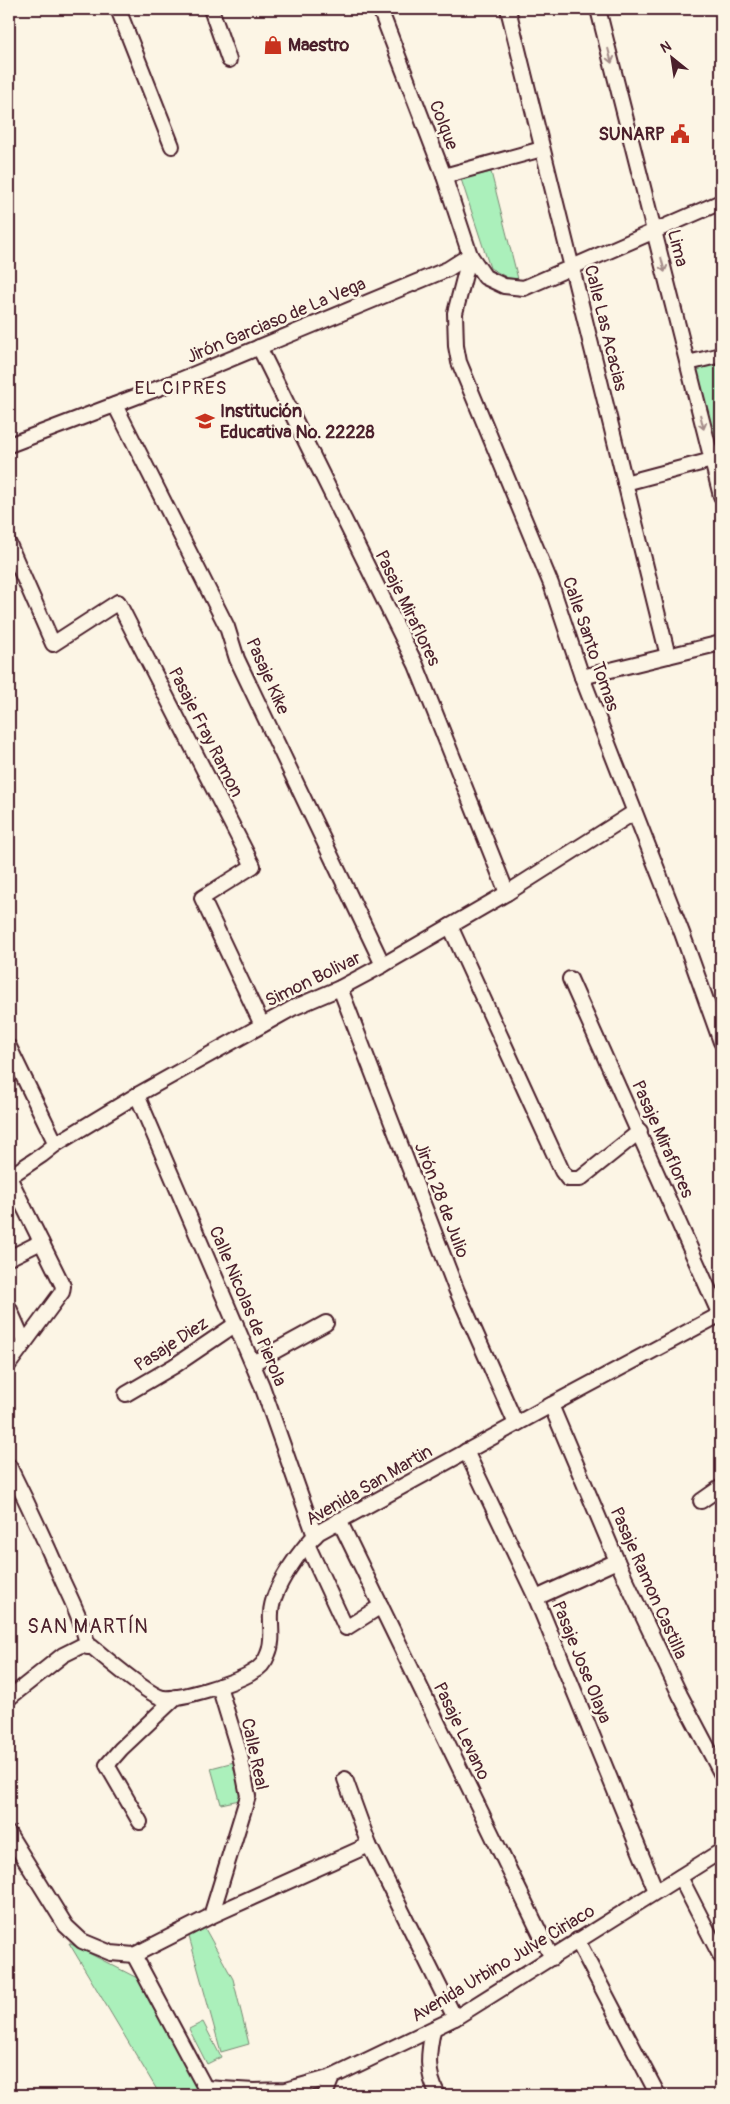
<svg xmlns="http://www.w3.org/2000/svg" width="730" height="2104" viewBox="0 0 730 2104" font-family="Pangolin,sans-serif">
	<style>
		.green { fill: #abf0bb; stroke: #7a8873 }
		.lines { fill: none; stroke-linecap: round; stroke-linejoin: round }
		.minor-casing { stroke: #4a1f2b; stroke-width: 18 }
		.minor { stroke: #fcf5e5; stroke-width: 14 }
		.oneway { stroke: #a38a88 }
		.labels { text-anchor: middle; stroke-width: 5; stroke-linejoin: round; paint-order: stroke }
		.poi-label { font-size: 18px; font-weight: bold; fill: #4a1f2b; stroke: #fcf5e5; text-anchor: start }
		.street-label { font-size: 18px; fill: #4a1f2b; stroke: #fcf5e5 }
		.neighbourhood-label { font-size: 19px; letter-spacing: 1px; fill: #4a1f2b; stroke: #fcf5e5 }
		.quarter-label { font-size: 20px; letter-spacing: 1px; fill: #4a1f2b; stroke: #fcf5e5 }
	</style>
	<rect width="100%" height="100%" fill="#fcf5e5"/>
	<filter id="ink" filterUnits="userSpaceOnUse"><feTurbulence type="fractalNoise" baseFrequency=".02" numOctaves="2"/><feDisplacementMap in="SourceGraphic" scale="10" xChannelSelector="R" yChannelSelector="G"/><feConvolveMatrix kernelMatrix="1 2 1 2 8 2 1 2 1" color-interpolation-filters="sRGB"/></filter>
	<g filter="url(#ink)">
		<g class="green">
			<path d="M491,172l27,107 -10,-1 -18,-10 -29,-89z"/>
			<path d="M721,363v85l-5,2 -20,-81z"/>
			<path d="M234,1762l10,37 -23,5 -10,-36z"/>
			<path d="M203,1925l30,54 16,65 -28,8 -33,-119z"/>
			<path d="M69,1943l74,38 58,114h-41z"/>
			<path d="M203,2022l18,35 -14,7 -18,-35z"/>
		</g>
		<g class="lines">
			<g class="minor-casing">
				<g id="minor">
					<path d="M118,9l54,137"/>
					<path d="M211,9l18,51"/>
					<path d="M380,9l64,167 26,79 15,22 19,9 20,2 197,-86"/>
					<path d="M508,9l160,647"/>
					<path d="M598,9l123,487"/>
					<path d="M444,176l98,-27"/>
					<path d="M470,255l-15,58 1,33 3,16 92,222 31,93 100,256 39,109"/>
					<path d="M259,347l157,318 91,228"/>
					<path d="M688,363l33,-8"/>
					<path d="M115,405l112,222 10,32 146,306"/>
					<path d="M9,445l171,-65 268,-111 22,-14"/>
					<path d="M625,483l87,-23"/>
					<path d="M9,544l44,100 65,-42 135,264 -51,32 60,127"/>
					<path d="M582,677l139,-34"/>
					<path d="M450,926l112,245 6,8h12l60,-48"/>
					<path d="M570,979l150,336"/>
					<path d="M340,988l116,301 60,135"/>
					<path d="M9,1047l47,97"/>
					<path d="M137,1095l125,291 53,150"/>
					<path d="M9,1177l33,-22 14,-11 81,-49 156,-87 47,-20 43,-23 124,-72 126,-80"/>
					<path d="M9,1258l32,-16"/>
					<path d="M9,1308l15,34"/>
					<path d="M253,1363l73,-40"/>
					<path d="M9,1364l53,-72 1,-6 -54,-109"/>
					<path d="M126,1394l48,-28 62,-42"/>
					<path d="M551,1405l66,156 63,134 41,78"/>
					<path d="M466,1451l70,147 120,293"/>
					<path d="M9,1466c19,38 37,77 54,116 10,21 20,42 25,65"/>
					<path d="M701,1501l20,-14"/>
					<path d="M339,1520l213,438"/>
					<path d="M307,1544l39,84 35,-22"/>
					<path d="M536,1598l81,-37"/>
					<path d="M9,1698l54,-43 18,-9 11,1c14,11 56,48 71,51 16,2 74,-16 88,-25 8,-4 14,-10 17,-19 6,-13 2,-28 3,-41 1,-25 30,-65 48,-81l232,-127 170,-91"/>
					<path d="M345,1779l24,66 86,173"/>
					<path d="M140,1822l-33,-57 14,-16 55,-52"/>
					<path d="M9,1834l57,92 16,15 29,12 23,2 77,-39 158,-71"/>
					<path d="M680,1877l41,80"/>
					<path d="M211,1916l37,-120 -8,-41 -21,-69"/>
					<path d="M577,1940l81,155"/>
					<path d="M134,1955l75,140"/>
					<path d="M433,2030c-5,24 -7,43 5,65"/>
					<path d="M206,2088l48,3 32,-1 46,-13 123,-59 266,-167"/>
					<path d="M325,2095l7,-18"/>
				</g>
			</g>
			<use href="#minor" class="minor"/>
		</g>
		<defs><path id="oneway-shaft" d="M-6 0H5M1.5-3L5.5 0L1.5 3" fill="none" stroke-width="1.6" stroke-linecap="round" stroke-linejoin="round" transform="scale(1.25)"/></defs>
		<g class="oneway">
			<use href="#oneway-shaft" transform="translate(610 56) rotate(76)"/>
			<use href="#oneway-shaft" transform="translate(663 265) rotate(76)"/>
			<use href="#oneway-shaft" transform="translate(702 422) rotate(76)"/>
		</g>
	</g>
	<defs>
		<g id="shop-bare" transform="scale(1.5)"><path d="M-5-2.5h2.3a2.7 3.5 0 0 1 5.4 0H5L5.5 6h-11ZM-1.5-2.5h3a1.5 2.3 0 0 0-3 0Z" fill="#c8321e" stroke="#fcf5e5" stroke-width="2.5" paint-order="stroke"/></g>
		<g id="civic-bare" transform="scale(1.5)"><path d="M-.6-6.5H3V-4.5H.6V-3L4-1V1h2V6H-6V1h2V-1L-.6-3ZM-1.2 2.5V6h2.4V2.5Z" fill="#c8321e" stroke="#fcf5e5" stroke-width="2.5" paint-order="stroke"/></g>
		<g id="school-bare" transform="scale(1.5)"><path d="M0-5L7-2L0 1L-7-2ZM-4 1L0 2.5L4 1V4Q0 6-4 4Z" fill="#c8321e" stroke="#fcf5e5" stroke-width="2.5" paint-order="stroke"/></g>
	</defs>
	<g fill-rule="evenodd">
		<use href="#shop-bare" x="273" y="45"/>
		<use href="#civic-bare" x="680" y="134"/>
		<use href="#school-bare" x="205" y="421"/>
	</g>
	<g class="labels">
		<g class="poi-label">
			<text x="288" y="51">Maestro</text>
			<text x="665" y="140" text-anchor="end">SUNARP</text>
			<text x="220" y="417">Institución<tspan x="220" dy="21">Educativa No. 22228</tspan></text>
		</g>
		<g class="street-label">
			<text transform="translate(444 125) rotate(69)" y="6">Colque</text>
			<text transform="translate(678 248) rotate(76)" y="6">Lima</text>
			<text transform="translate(276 320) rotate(-23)" y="6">Jirón Garciaso de La Vega</text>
			<text transform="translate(606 328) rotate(76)" y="6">Calle Las Acacias</text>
			<text transform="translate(408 608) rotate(64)" y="6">Pasaje Miraflores</text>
			<text transform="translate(591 644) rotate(71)" y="6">Calle Santo Tomas</text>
			<text transform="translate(268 676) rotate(66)" y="6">Pasaje Kike</text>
			<text transform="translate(206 732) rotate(63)" y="6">Pasaje Fray Ramon</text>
			<text transform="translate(313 979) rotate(-26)" y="6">Simon Bolivar</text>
			<text transform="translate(663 1139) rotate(66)" y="6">Pasaje Miraflores</text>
			<text transform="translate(442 1200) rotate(69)" y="6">Jirón 28 de Julio</text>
			<text transform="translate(248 1306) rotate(67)" y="6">Calle Nicolas de Pierola</text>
			<text transform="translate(171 1344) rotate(-33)" y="6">Pasaje Diez</text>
			<text transform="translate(369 1485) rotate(-30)" y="6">Avenida San Martin</text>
			<text transform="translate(649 1583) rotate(66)" y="6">Pasaje Ramon Castilla</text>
			<text transform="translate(582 1662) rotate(68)" y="6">Pasaje Jose Olaya</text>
			<text transform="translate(462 1731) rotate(64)" y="6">Pasaje Levano</text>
			<text transform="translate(255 1754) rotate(78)" y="6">Calle Real</text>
			<text transform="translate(503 1963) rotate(-31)" y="6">Avenida Urbino Julve Ciriaco</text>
		</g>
		<g class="neighbourhood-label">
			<text x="181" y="394">EL CIPRES</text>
		</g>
		<g class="quarter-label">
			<text x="88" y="1633">SAN MARTÍN</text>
		</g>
	</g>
	<rect width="730" height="2104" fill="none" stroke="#fcf5e5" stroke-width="30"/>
	<rect x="15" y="15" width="700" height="2074" fill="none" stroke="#4a1f2b" stroke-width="2" filter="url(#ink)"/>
	<g transform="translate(672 58) rotate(330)" stroke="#fcf5e5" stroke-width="4" paint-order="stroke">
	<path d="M0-4L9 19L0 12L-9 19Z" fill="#4a1f2b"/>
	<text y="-8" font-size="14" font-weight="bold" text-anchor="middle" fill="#4a1f2b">N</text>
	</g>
</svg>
